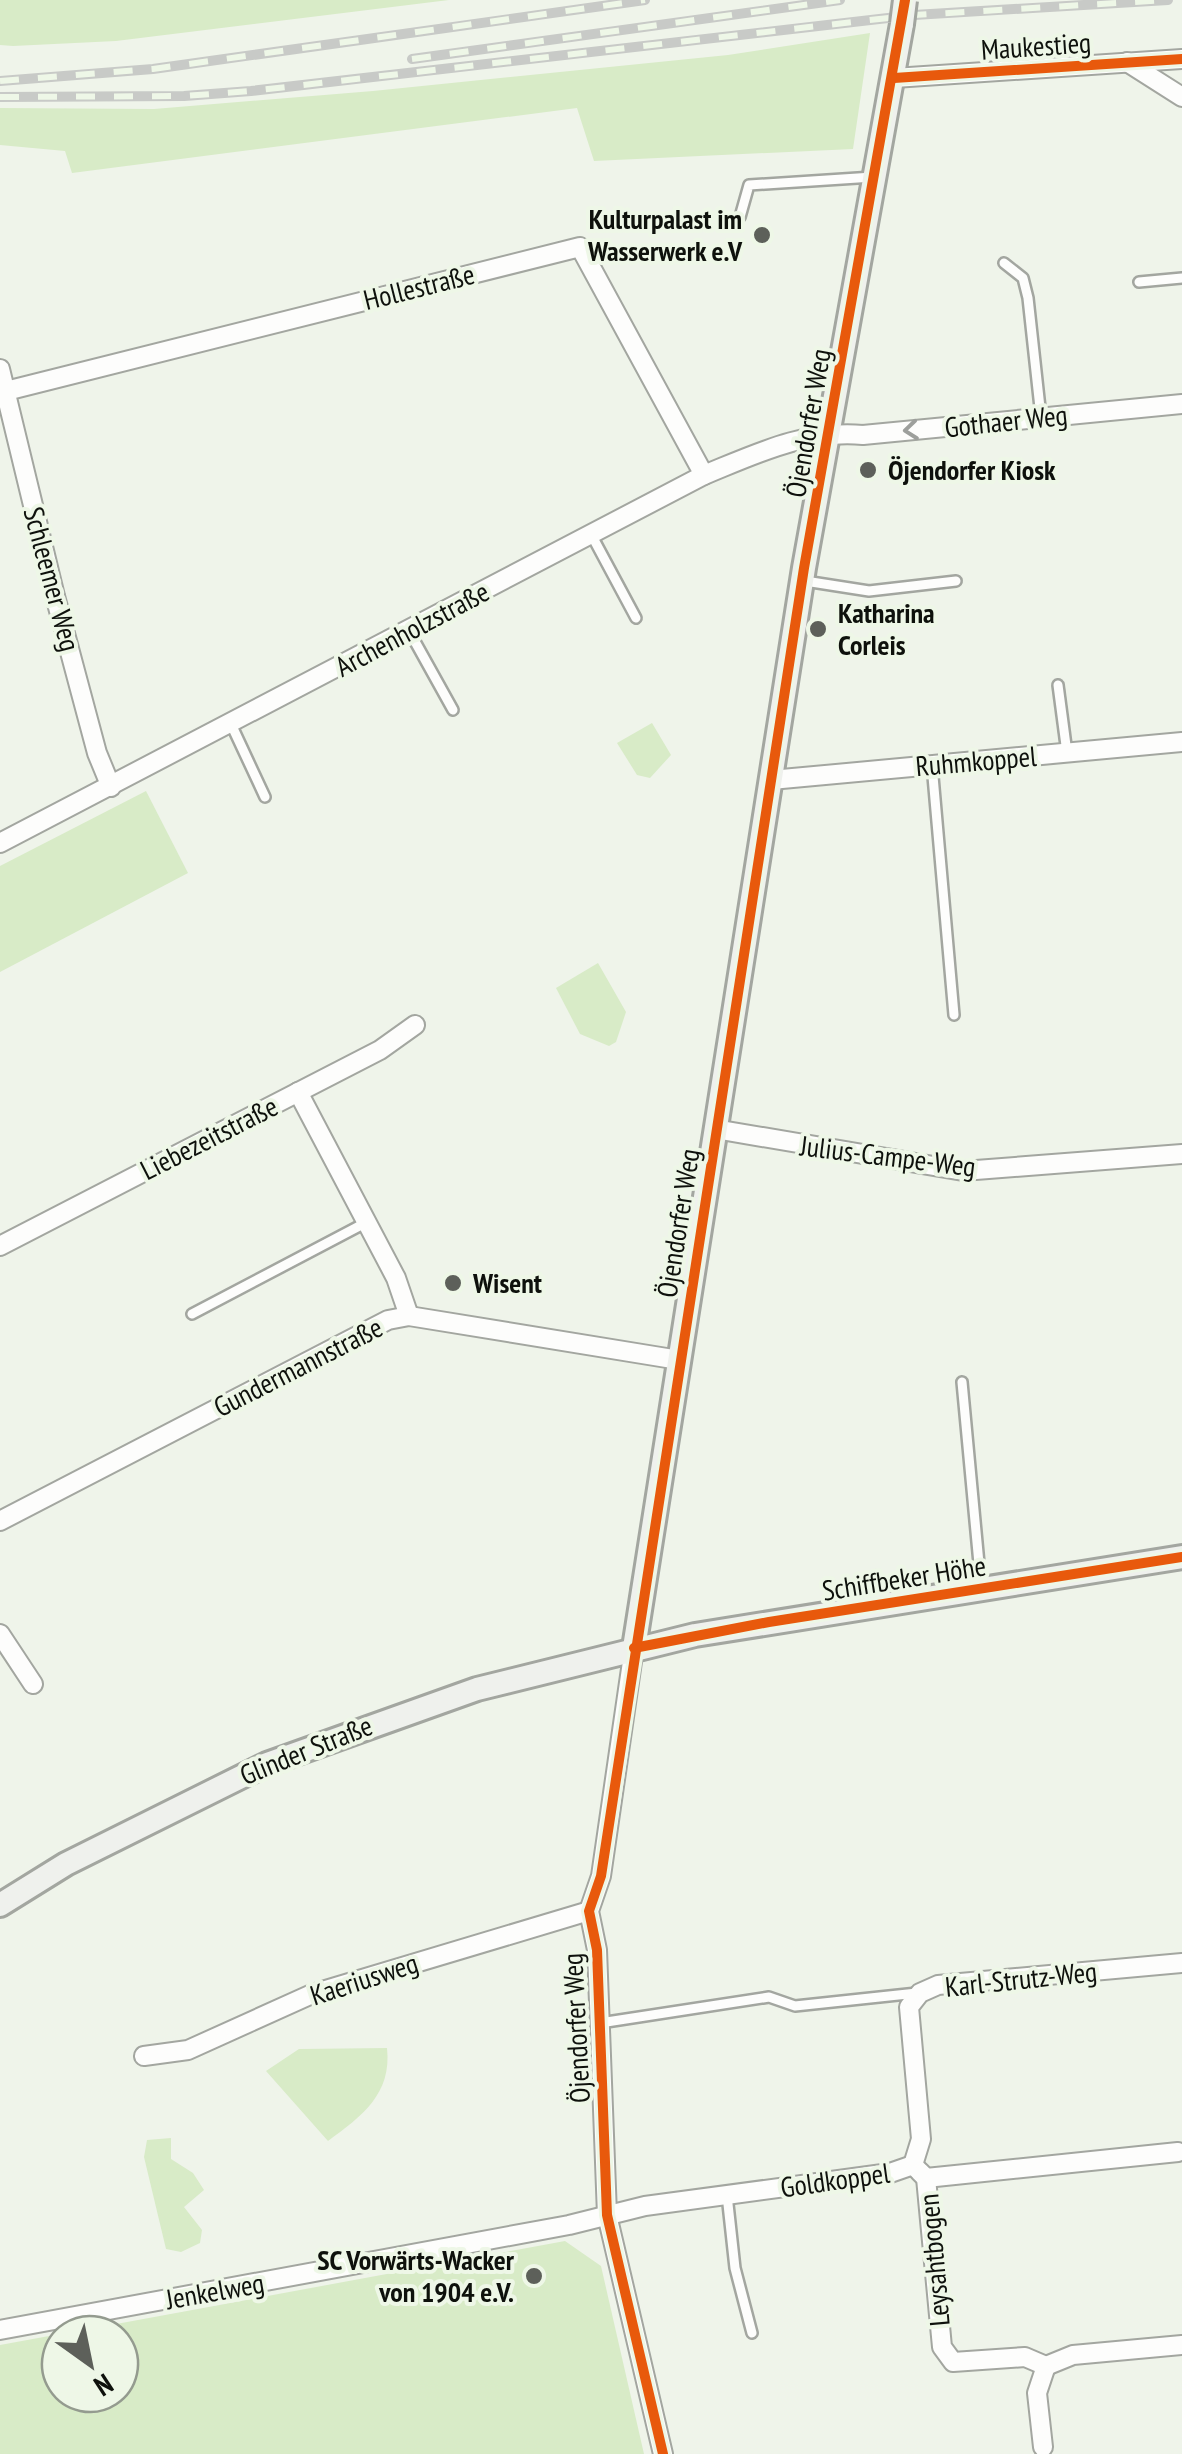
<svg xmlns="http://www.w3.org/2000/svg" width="1182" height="2454" viewBox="0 0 1182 2454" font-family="'PT Sans Narrow',sans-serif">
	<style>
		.park { fill: #d8ebc7 }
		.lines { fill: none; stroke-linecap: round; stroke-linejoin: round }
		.lane-casing { stroke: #a3a6a0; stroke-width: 14 }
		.street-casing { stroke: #a3a6a0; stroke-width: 22 }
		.secondary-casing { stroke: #a3a6a0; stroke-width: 28 }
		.lane { stroke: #fdfdfc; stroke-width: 9 }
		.street { stroke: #fdfdfc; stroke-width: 18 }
		.secondary { stroke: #eff1ed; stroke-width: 22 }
		.rail-casing { stroke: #c8cac7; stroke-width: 10 }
		.rail { stroke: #eef7e7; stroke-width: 6; stroke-dasharray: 19; stroke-linecap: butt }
		.secondary-bridge-casing { stroke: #a3a6a0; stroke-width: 28; stroke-linecap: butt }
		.secondary-bridge { stroke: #eff1ed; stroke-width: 22 }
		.cycleway-casing { stroke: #eef7e7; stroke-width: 16 }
		.cycleway { stroke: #e8590c; stroke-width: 10 }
		.oneway { stroke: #9d9f9c }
		.poi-dot { fill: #5d605a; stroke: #eef7e7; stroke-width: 4 }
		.labels { text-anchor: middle; stroke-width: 8; stroke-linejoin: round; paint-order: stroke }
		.street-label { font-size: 28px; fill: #0e110c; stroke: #eef7e7 }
		.poi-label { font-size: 28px; font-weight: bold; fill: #0e110c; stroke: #eef7e7; text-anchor: start }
	</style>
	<rect width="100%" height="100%" fill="#eff4ea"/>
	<g class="park">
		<path d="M0,0h449l-333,41 -103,5 -13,-1z"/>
		<path d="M870,33l-17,116 -259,12 -17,-53 -505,65 -7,-22 -65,-6v-37l154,1 219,-18 355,-36z"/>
		<path d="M652,723l19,32 -21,23 -13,-3 -20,-32z"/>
		<path d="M146,791l42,82 -188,99v-106z"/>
		<path d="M598,963l28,49 -10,30 -7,4 -29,-12 -24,-46z"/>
		<path d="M387,2048c5,46 -25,68 -59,93l-62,-70 33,-22z"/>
		<path d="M171,2138v21l22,14 11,17 -20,17 18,23 -2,13 -19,9 -15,-3 -22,-92 3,-17z"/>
		<path d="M565,2241l36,25 43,188h-644v-109l60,-11v60h60v-60h-58z"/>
	</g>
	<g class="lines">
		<g class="lane-casing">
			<g id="lane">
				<path d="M740,217l9,-32 124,-8"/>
				<path d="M1004,263l19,15 5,20 13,119"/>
				<path d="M1139,282l43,-4"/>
				<path d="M591,534l45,84"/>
				<path d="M805,581l64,10 87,-10"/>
				<path d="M408,629l45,81"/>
				<path d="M1058,685l9,68"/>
				<path d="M231,724l34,73"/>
				<path d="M932,765l22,250"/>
				<path d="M192,1314l175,-92"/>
				<path d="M962,1382l19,203"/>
				<path d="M600,2023l169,-26 26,9 122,-13"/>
				<path d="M727,2195l8,73 17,65"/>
			</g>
		</g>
		<g class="street-casing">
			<g id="street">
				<path d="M1127,62l55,35"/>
				<path d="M894,78l288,-19"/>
				<path d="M0,369l55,227 42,157 14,34"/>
				<path d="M6,391l574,-144 124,228"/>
				<path d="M771,780l411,-38"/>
				<path d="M0,843l704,-368c54,-22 100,-45 159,-40l319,-31"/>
				<path d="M298,1092l98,186 13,38"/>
				<path d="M715,1129l248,42 219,-17"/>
				<path d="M0,1246l380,-196 35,-25"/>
				<path d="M0,1521l388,-201 21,-4 270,44"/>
				<path d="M0,1634l33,50"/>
				<path d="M634,1648l-33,228 -12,35 8,39 10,265 56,239"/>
				<path d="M144,2056l44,-6 124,-56 277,-83"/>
				<path d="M913,2165l8,-26 -12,-132 11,-14 18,-8 244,-22"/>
				<path d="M913,2165l13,13 16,169 11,15 72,-5 21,9 27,-11 109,-10"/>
				<path d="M920,2172l6,6 252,-26"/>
				<path d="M0,2330l569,-105 76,-19 245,-33 23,-8"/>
				<path d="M1043,2447l-6,-54 9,-27"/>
			</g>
		</g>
		<g class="secondary-casing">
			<g id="secondary">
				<path d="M634,1648l170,-1080 98,-544"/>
				<path d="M0,1905l66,-41 201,-100 210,-75 218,-54 487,-78"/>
			</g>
		</g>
		<use href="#lane" class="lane"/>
		<use href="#street" class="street"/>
		<use href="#secondary" class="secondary"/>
		<g class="rail-casing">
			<g id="rail">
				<path d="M412,59l428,-59"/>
				<path d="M0,81l153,-12 492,-69"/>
				<path d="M0,97l184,-1 67,-5 663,-76 254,-15"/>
			</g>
		</g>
		<use href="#rail" class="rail"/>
		<g class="secondary-bridge-casing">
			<path id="secondary-bridge" d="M902,24l3,-24"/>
		</g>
		<use href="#secondary-bridge" class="secondary-bridge"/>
		<g class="cycleway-casing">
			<g id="cycleway">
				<path d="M894,78l288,-19"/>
				<path d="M634,1648l135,-26 413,-65"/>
				<path d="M663,2454l-56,-239 -10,-265 -8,-39 12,-35 203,-1308 101,-568"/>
			</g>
		</g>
		<use href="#cycleway" class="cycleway"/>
	</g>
	<defs><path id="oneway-chevron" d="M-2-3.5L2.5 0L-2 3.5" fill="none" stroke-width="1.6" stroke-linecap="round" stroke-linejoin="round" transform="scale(2.5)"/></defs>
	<use class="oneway" href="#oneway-chevron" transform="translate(911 430) rotate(174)"/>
	<g class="poi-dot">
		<circle cx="762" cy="235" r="10"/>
		<circle cx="868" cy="470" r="10"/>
		<circle cx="818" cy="629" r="10"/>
		<circle cx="453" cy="1283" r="10"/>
		<circle cx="534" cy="2276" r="10"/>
	</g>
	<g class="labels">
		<g class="street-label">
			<text transform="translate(1036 46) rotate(-4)" y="10">Maukestieg</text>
			<text transform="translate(419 287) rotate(-14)" y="10">Hollestraße</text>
			<text transform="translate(1006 421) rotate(-6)" y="10">Gothaer Weg</text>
			<text transform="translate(808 423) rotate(-80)" y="10">Öjendorfer Weg</text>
			<text transform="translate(52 579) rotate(75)" y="10">Schleemer Weg</text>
			<text transform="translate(412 629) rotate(-28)" y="10">Archenholzstraße</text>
			<text transform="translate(976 761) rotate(-5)" y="10">Ruhmkoppel</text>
			<text transform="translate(209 1138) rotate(-27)" y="10">Liebezeitstraße</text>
			<text transform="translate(888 1156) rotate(7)" y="10">Julius-Campe-Weg</text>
			<text transform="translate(678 1223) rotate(-81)" y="10">Öjendorfer Weg</text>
			<text transform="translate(298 1367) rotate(-27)" y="10">Gundermannstraße</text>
			<text transform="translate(904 1578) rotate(-9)" y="10">Schiffbeker Höhe</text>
			<text transform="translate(306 1750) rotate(-22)" y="10">Glinder Straße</text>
			<text transform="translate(364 1979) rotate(-18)" y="10">Kaeriusweg</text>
			<text transform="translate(1021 1979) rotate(-6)" y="10">Karl-Strutz-Weg</text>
			<text transform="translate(576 2028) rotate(-93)" y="10">Öjendorfer Weg</text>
			<text transform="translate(835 2180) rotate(-8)" y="10">Goldkoppel</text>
			<text transform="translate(934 2260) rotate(-95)" y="10">Leysahtbogen</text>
			<text transform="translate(215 2291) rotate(-10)" y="10">Jenkelweg</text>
		</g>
		<g class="poi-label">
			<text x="742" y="229" text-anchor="end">Kulturpalast im<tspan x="742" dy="32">Wasserwerk e.V</tspan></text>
			<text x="888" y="480">Öjendorfer Kiosk</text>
			<text x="838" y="623">Katharina<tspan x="838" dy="32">Corleis</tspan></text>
			<text x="473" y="1293">Wisent</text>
			<text x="514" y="2270" text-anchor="end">SC Vorwärts-Wacker<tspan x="514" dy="32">von 1904 e.V.</tspan></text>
		</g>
	</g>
	<g transform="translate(90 2364) rotate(147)"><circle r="48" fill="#eef7e7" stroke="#949b8f" stroke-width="2.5"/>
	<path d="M0-8L18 38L0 25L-18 38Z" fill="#5d605a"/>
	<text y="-15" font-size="28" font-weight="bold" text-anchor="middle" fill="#0e110c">N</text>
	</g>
</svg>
